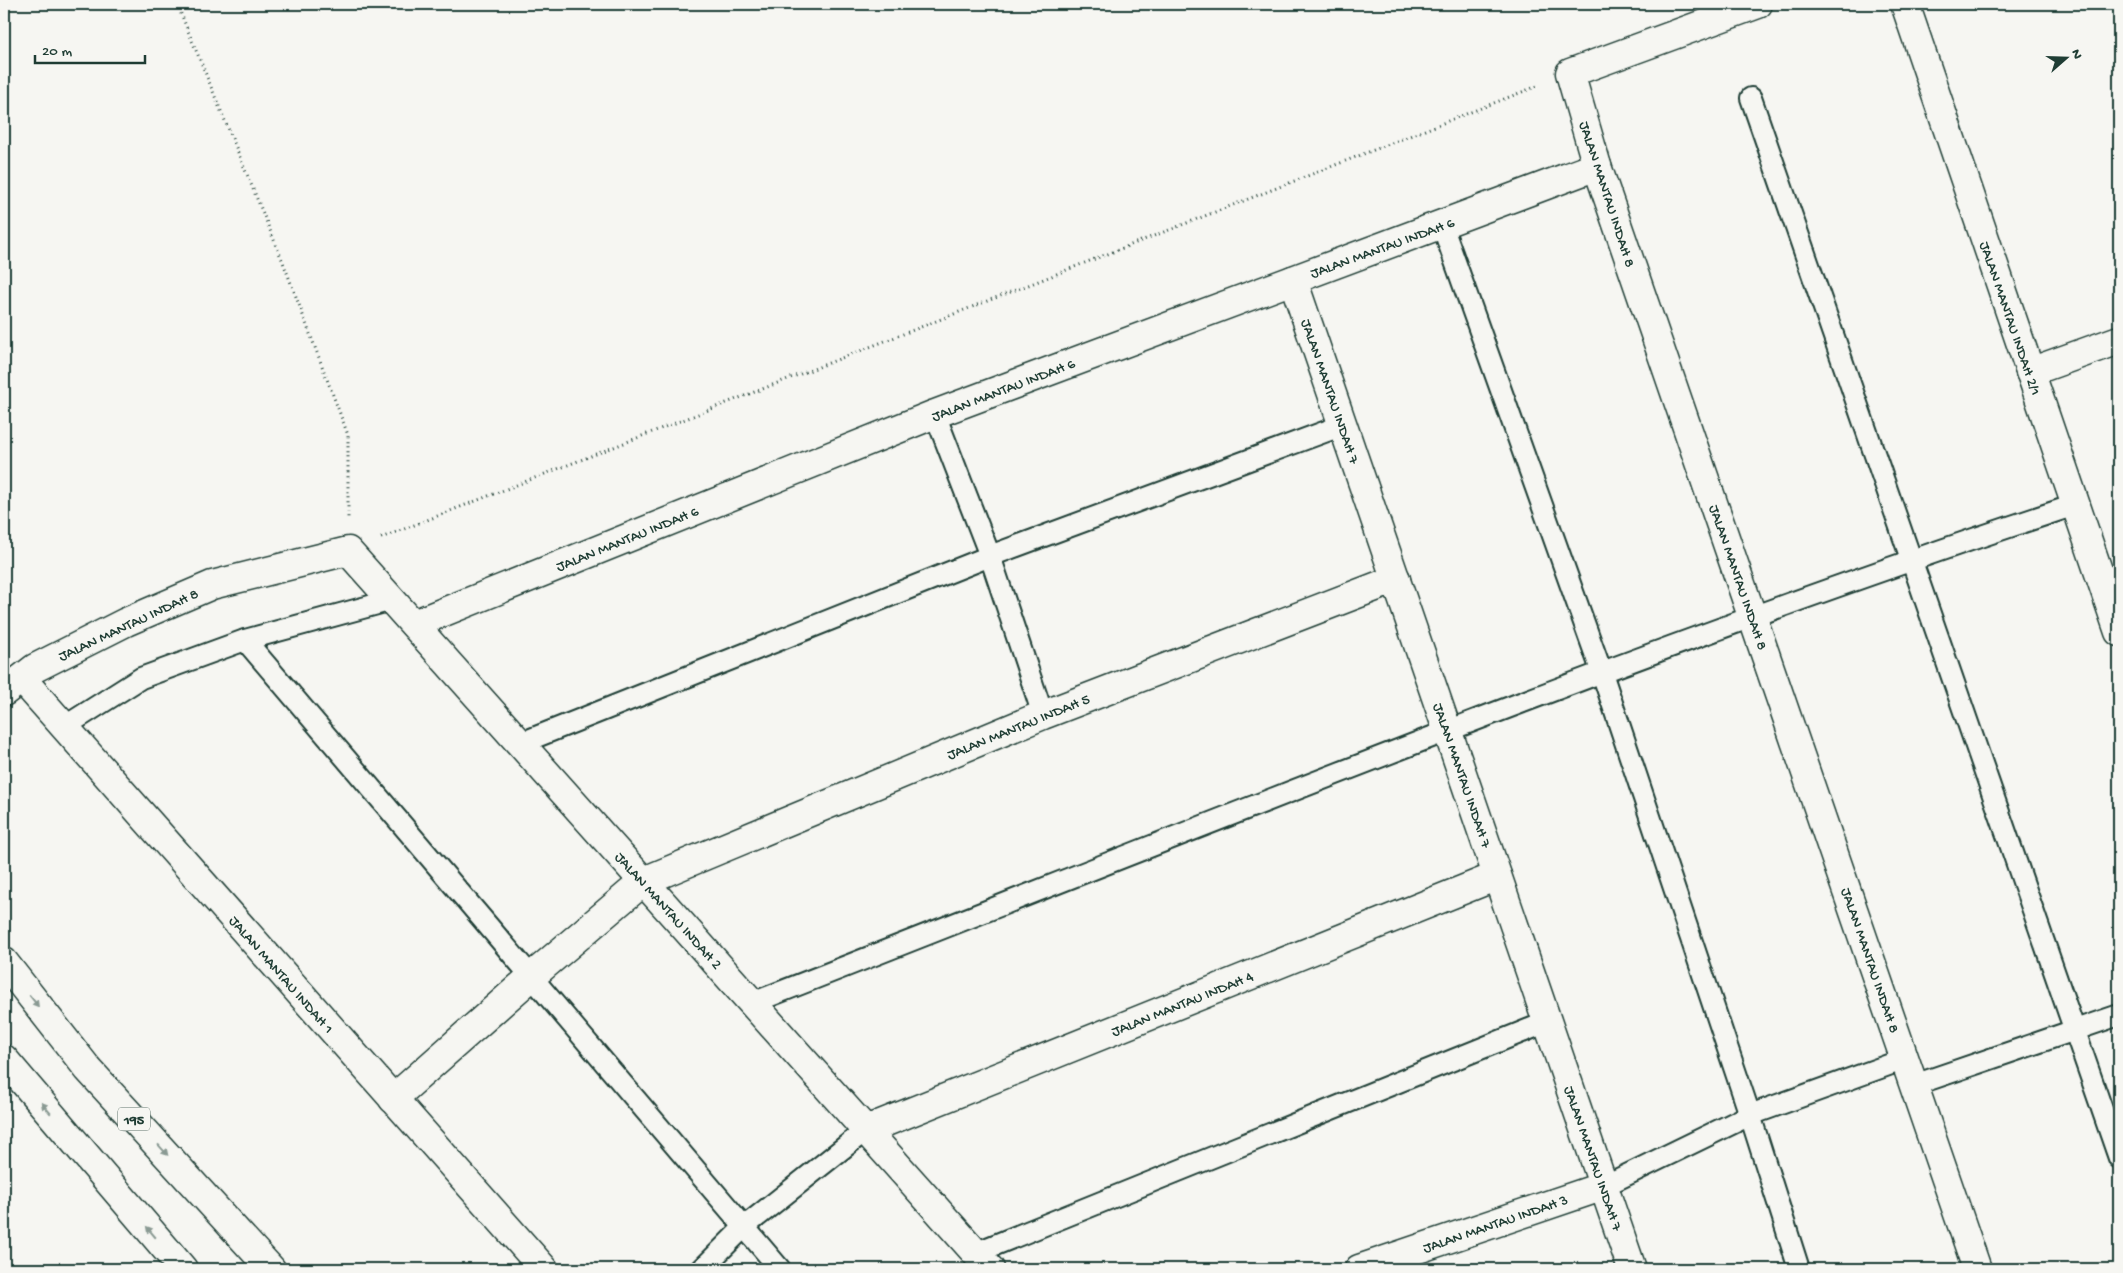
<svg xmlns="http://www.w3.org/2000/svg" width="2123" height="1273" viewBox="0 0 2123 1273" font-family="'Gochi Hand',sans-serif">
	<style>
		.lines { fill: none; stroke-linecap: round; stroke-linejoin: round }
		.service-casing { stroke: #1f3d34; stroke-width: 24 }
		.minor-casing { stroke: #1f3d34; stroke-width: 31 }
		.trunk-casing { stroke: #1f3d34; stroke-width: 31 }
		.path { stroke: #1f3d34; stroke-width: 3; stroke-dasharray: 1 4; stroke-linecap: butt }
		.service { stroke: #f6f6f2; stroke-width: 20 }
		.minor { stroke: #f6f6f2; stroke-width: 28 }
		.trunk { stroke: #f6f6f2; stroke-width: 28 }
		.oneway { fill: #8a9a93 }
		.labels { text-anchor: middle; stroke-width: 5; stroke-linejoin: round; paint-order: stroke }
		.shield { fill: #f6f6f2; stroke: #60746d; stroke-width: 1 }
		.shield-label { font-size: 14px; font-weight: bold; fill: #1f3d34 }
		.street-label { font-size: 15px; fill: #1f3d34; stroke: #f6f6f2 }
	</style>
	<rect width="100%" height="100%" fill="#f6f6f2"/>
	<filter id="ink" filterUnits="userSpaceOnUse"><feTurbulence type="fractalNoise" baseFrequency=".02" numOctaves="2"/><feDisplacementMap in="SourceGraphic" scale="10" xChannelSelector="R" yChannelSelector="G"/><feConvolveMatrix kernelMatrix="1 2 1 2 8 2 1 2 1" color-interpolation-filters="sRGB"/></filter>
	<g filter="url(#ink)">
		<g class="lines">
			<g class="service-casing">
				<g id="service">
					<path d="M1751,98l368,1060"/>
					<path d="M1442,225l160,448 148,442 49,154"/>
					<path d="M935,414l55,142 53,159"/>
					<path d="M245,640l535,629"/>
					<path d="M64,727l77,-49 104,-38 147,-40"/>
					<path d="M521,743l469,-187 353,-131"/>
					<path d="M752,1003c439,-171 876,-351 1323,-498"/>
					<path d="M1914,1085l205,-70"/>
					<path d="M1604,1186l146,-71 155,-56"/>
					<path d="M975,1253l572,-231"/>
					<path d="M702,1269l42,-42 122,-97"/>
				</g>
			</g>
			<g class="minor-casing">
				<g id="minor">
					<path d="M1758,4l-188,69 27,93 380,1103"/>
					<path d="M1905,4l214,628"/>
					<path d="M1293,280l339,989"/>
					<path d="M2030,372l89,-32"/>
					<path d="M414,624l521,-210 662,-248"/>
					<path d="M22,679l522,590"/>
					<path d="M4,692l31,-24 91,-46 86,-37 136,-34 642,718"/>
					<path d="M393,1099l138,-122 113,-96 399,-166 353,-136"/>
					<path d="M866,1130l631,-254"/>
					<path d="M1359,1269l245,-83"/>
				</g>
			</g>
			<g class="trunk-casing">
				<g id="trunk">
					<path d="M4,962l84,107 183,200"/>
					<path d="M4,1059l179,210"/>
				</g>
			</g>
			<g class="path">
				<path d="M177,4l106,258 65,173v85"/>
				<path d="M381,538l1159,-453"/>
			</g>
			<use href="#service" class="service"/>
			<use href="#minor" class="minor"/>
			<use href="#trunk" class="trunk"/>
		</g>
		<defs><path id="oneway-solid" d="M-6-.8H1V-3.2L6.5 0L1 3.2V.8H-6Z" transform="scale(1.25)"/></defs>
		<g class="oneway">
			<use href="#oneway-solid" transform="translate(34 1001) rotate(52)"/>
			<use href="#oneway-solid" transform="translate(46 1108) rotate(-130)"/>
			<use href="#oneway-solid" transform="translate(163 1150) rotate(48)"/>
			<use href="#oneway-solid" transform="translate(151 1232) rotate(-130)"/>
		</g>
	</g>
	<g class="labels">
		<rect class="shield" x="118" y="1107.5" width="32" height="23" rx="4"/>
		<g class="shield-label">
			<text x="134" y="1124">195</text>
		</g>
		<g class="street-label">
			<text transform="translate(1608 194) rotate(72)" y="5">JALAN MANTAU INDAH 8</text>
			<text transform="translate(1382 247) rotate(-20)" y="5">JALAN MANTAU INDAH 6</text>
			<text transform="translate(2011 318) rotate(71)" y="5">JALAN MANTAU INDAH 2/1</text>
			<text transform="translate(1003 389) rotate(-21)" y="5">JALAN MANTAU INDAH 6</text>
			<text transform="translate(1331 391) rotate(71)" y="5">JALAN MANTAU INDAH 7</text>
			<text transform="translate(627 538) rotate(-22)" y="5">JALAN MANTAU INDAH 6</text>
			<text transform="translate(1739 577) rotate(71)" y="5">JALAN MANTAU INDAH 8</text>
			<text transform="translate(128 624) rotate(-25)" y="5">JALAN MANTAU INDAH 8</text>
			<text transform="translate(1018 726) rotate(-22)" y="5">JALAN MANTAU INDAH 5</text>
			<text transform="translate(1463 775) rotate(71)" y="5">JALAN MANTAU INDAH 7</text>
			<text transform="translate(669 910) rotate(48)" y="5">JALAN MANTAU INDAH 2</text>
			<text transform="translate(1871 960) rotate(71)" y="5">JALAN MANTAU INDAH 8</text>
			<text transform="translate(282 974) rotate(49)" y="5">JALAN MANTAU INDAH 1</text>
			<text transform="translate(1182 1003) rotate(-22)" y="5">JALAN MANTAU INDAH 4</text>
			<text transform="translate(1594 1158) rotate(71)" y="5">JALAN MANTAU INDAH 7</text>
			<text transform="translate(1495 1223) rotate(-19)" y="5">JALAN MANTAU INDAH 3</text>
		</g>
	</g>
	<rect width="2123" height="1273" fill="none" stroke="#f6f6f2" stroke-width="20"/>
	<rect x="10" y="10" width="2103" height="1253" fill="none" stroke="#1f3d34" stroke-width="2" filter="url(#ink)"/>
	<g transform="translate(2066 58) rotate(70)" stroke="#f6f6f2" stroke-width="4" paint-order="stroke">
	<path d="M0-4L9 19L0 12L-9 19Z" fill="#1f3d34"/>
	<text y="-8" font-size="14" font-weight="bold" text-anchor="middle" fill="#1f3d34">N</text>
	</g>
	<path d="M35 55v8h110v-8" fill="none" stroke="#1f3d34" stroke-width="2.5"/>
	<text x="42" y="55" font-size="15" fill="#1f3d34" stroke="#f6f6f2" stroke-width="4" paint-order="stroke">20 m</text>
</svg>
